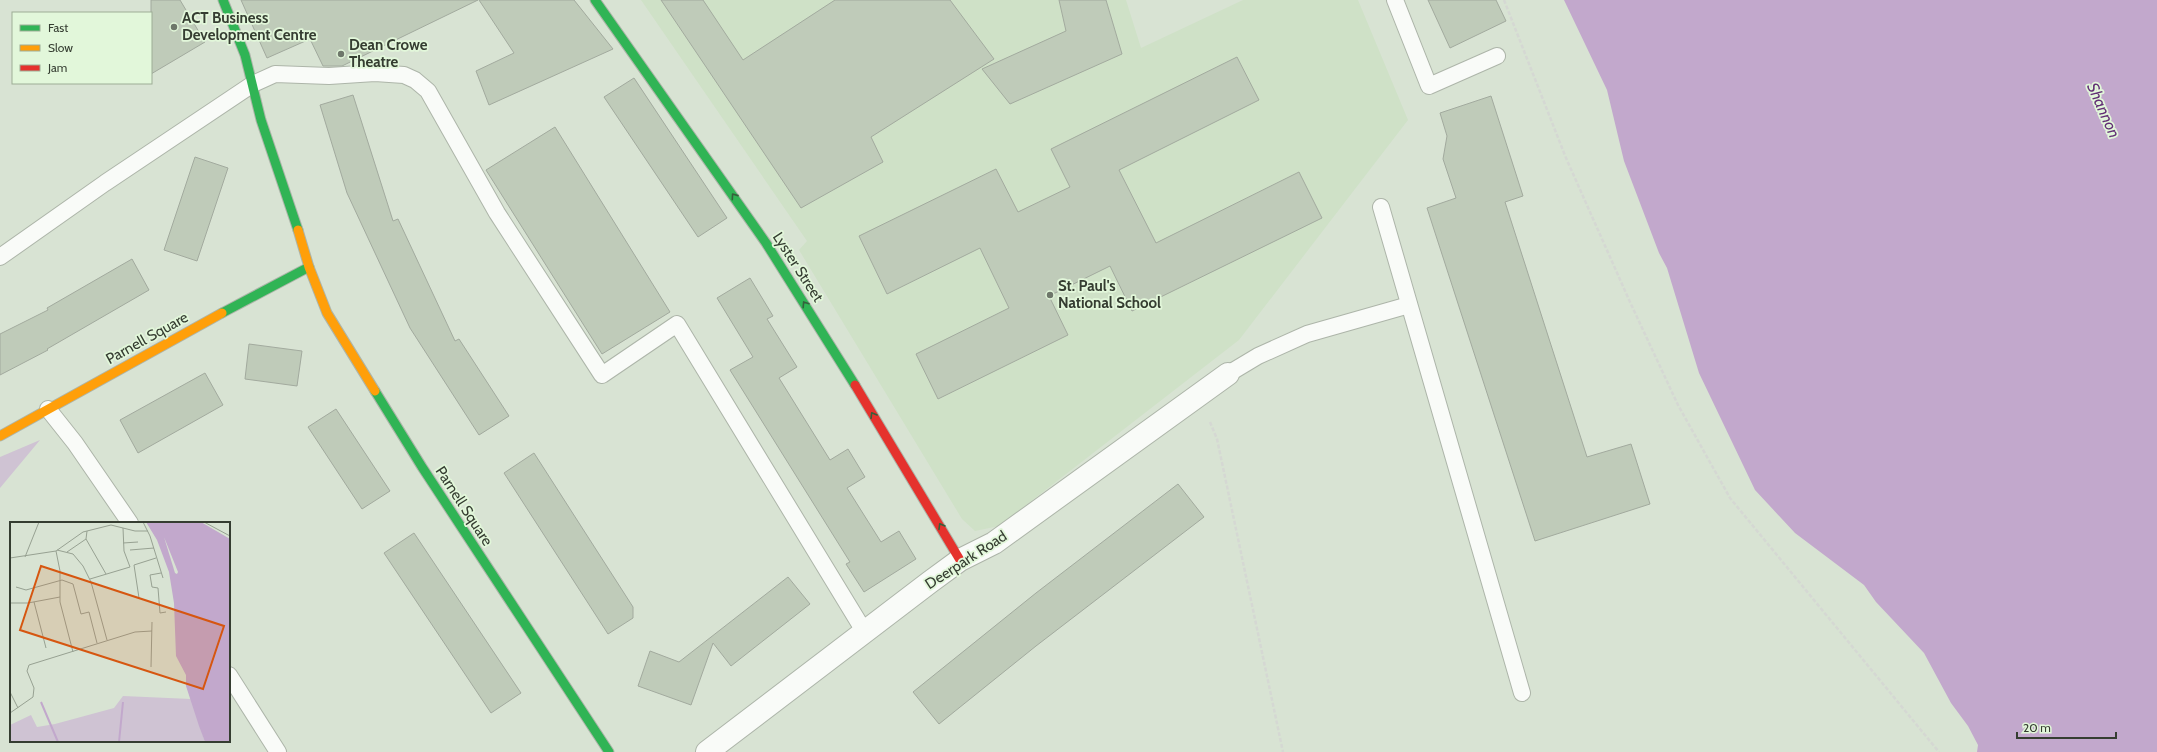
<svg xmlns="http://www.w3.org/2000/svg" width="2157" height="752" viewBox="0 0 2157 752" font-family="Cabin,sans-serif">
	<style>
		.built { fill: #cfe1c7 }
		.green { fill: #cfc3d3 }
		.water { fill: #c2a8cc }
		.building { fill: #bfcbb9; stroke: #a2aa9e }
		.lines { fill: none; stroke-linecap: round; stroke-linejoin: round }
		.lane-casing { stroke: #adb5a9; stroke-width: 18 }
		.street-casing { stroke: #adb5a9; stroke-width: 24 }
		.fast-casing { stroke: #adb5a9; stroke-width: 11 }
		.slow-casing { stroke: #adb5a9; stroke-width: 11 }
		.jam-casing { stroke: #adb5a9; stroke-width: 11 }
		.path { stroke: #d5d8d3; stroke-width: 2.5; stroke-dasharray: 4 2; stroke-linecap: butt }
		.lane { stroke: #f9fbf8; stroke-width: 16 }
		.street { stroke: #f9fbf8; stroke-width: 22 }
		.fast { stroke: #30b455; stroke-width: 9 }
		.slow { stroke: #ff9f0a; stroke-width: 9 }
		.jam { stroke: #e5322d; stroke-width: 9 }
		.oneway { stroke: #34613c }
		.poi-dot { fill: #6e776a; stroke: #e2f7da; stroke-width: 1.5 }
		.labels { text-anchor: middle; stroke-width: 3.5; stroke-linejoin: round; paint-order: stroke }
		.poi-label { font-size: 15px; font-weight: bold; fill: #353d31; stroke: #e2f7da; text-anchor: start }
		.street-label { font-size: 15px; fill: #353d31; stroke: #e2f7da }
		.water-label { font-size: 16px; font-style: italic; fill: #622f75; stroke: #e2f7da }
		.inset-river { fill: none; stroke: #c2a8cc; stroke-width: 2 }
		.inset-road { fill: none; stroke: #97a192; stroke-width: 1 }
		.view { fill: #d65610; fill-opacity: 0.15; stroke: #d65610; stroke-width: 2 }
		.inset-edge { fill: none; stroke: #353d31; stroke-width: 2 }
	</style>
	<rect width="100%" height="100%" fill="#d8e3d3"/>
	<path class="built" d="M641,0h485l15,48 102,-48h115l50,120 -169,220 -240,186 -24,5 -13,-12 -163,-269 8,-9z"/>
	<path class="green" d="M40,440l-40,48v-31z"/>
	<path class="water" d="M1564,0h593v752h-180l1,-7 -10,-19 -17,-23 -27,-50 -48,-51 -12,-17 -69,-52 -40,-43 -56,-117 -32,-105 -8,-15 -35,-92 -17,-71z"/>
	<g class="building">
		<path d="M151,0h29l25,42 -54,32z"/>
		<path d="M241,0h237l-136,66h-19l-13,-27 -43,19z"/>
		<path d="M479,0h95l39,49 -124,56 -13,-34 38,-18z"/>
		<path d="M661,0h42l40,60 92,-60h115l44,59 -123,78 12,25 -82,46z"/>
		<path d="M1059,0h47l16,54 -112,50 -28,-35 84,-38z"/>
		<path d="M1428,0h68l10,21 -56,27z"/>
		<path d="M1237,57l22,43 -140,70 37,73 143,-71 23,46 -190,93 -22,-45 -61,30 19,39 -130,64 -22,-45 93,-46 -29,-60 -93,46 -28,-58 137,-67 22,43 52,-25 -19,-38z"/>
		<path d="M634,78l93,140 -29,19 -94,-140z"/>
		<path d="M353,95l40,126 5,-2 57,122 4,-2 50,77 -30,19 -69,-107 -63,-135 -27,-88z"/>
		<path d="M1491,96l32,100 -18,6 82,255 44,-13 19,60 -115,37 -108,-333 29,-10 -13,-39 4,-23 -7,-23z"/>
		<path d="M555,127l115,185 -68,42 -116,-184z"/>
		<path d="M195,157l33,11 -31,93 -33,-11z"/>
		<path d="M132,259l17,31 -102,59 1,1 -48,25v-41l48,-24 -1,-2z"/>
		<path d="M750,278l23,38 -6,3 30,48 -18,11 51,82 18,-11 17,28 -18,11 34,54 18,-11 17,28 -52,33 -18,-28 4,-2 -120,-192 23,-13 -36,-59z"/>
		<path d="M249,344l53,7 -5,35 -52,-7z"/>
		<path d="M205,373l18,32 -85,48 -18,-33z"/>
		<path d="M336,409l54,82 -28,18 -54,-82z"/>
		<path d="M534,453l99,154v11l-25,16 -104,-161z"/>
		<path d="M1178,484l26,33 -168,129 -97,78 -26,-32 123,-99z"/>
		<path d="M414,533l107,160 -30,20 -107,-160z"/>
		<path d="M788,577l22,27 -79,62 -18,-23 -22,62 -53,-19 12,-35 29,11z"/>
	</g>
	<g class="lines">
		<g class="lane-casing">
			<g id="lane">
				<path d="M1395,0l34,86 68,-30"/>
				<path d="M1381,207l141,486"/>
				<path d="M0,257l105,-74 148,-99 22,-10 54,2 46,-3 29,2 11,5 13,11 69,122 105,162 75,-51 187,307"/>
				<path d="M1228,374l30,-18 49,-22 102,-29"/>
				<path d="M48,409l27,34 55,80"/>
				<path d="M229,675l49,77"/>
			</g>
		</g>
		<g class="street-casing">
			<path id="street" d="M707,752l223,-170 30,-22 34,-17 234,-169"/>
		</g>
		<g class="fast-casing">
			<g id="fast">
				<path d="M223,0l22,55 16,65 37,110"/>
				<path d="M595,0l171,243 89,142"/>
				<path d="M222,313l87,-46"/>
				<path d="M375,391l47,76 187,285"/>
			</g>
		</g>
		<g class="slow-casing">
			<g id="slow">
				<path d="M298,230l11,37 18,46 48,78"/>
				<path d="M0,436l222,-123"/>
			</g>
		</g>
		<g class="jam-casing">
			<path id="jam" d="M855,385l105,175"/>
		</g>
		<g class="path">
			<path d="M1504,0l62,158 64,144 48,103 52,93 209,254"/>
			<path d="M1210,422l7,17 66,313"/>
		</g>
		<use href="#lane" class="lane"/>
		<use href="#street" class="street"/>
		<use href="#fast" class="fast"/>
		<use href="#slow" class="slow"/>
		<use href="#jam" class="jam"/>
	</g>
	<defs><path id="oneway-chevron" d="M-2-3.5L2.5 0L-2 3.5" fill="none" stroke-width="1.6" stroke-linecap="round" stroke-linejoin="round"/></defs>
	<g class="oneway">
		<use href="#oneway-chevron" transform="translate(734 196) rotate(-125)"/>
		<use href="#oneway-chevron" transform="translate(805 304) rotate(-123)"/>
		<use href="#oneway-chevron" transform="translate(873 415) rotate(-121)"/>
		<use href="#oneway-chevron" transform="translate(941 526) rotate(-120)"/>
	</g>
	<g class="poi-dot">
		<circle cx="174" cy="27" r="4"/>
		<circle cx="341" cy="54" r="4"/>
		<circle cx="1050" cy="295" r="4"/>
	</g>
	<g class="labels">
		<g class="poi-label">
			<text x="182" y="23">ACT Business<tspan x="182" dy="17">Development Centre</tspan></text>
			<text x="349" y="50">Dean Crowe<tspan x="349" dy="17">Theatre</tspan></text>
			<text x="1058" y="291">St. Paul's<tspan x="1058" dy="17">National School</tspan></text>
		</g>
		<g class="street-label">
			<text transform="translate(798 267) rotate(57)" y="5">Lyster Street</text>
			<text transform="translate(147 338) rotate(-29)" y="5">Parnell Square</text>
			<text transform="translate(464 506) rotate(57)" y="5">Parnell Square</text>
			<text transform="translate(966 560) rotate(-33)" y="5">Deerpark Road</text>
		</g>
		<g class="water-label">
			<text transform="translate(2104 110) rotate(66)" y="6">Shannon</text>
		</g>
	</g>
	<g transform="translate(10 522)">
		<rect width="220" height="220" fill="#d8e3d3"/>
		<path d="M113,174l68,3 14,43h-195v-17l21,-10 6,12 18,-3 59,-16z" fill="#cfc3d3"/>
		<path d="M136,0h55l29,17v203h-25l-6,-16 -13,-40v-11l-10,-19 -2,-53 -5,-31 -12,-32z" fill="#c2a8cc"/>
		<path d="M154,15l14,35 -1,2 -2,-1z" fill="#d8e3d3"/>
		<path class="inset-river" d="M31,180l17,40M109,220l4,-40"/>
		<path class="inset-road" d="M133,0l7,14 13,42M194,0l26,14M77,9l-1,8 20,35M113,21l15,-1M47,28l16,4 10,12 8,16 16,58M120,28l24,-2M46,29l4,20v31l13,50M57,30l19,-13M15,35l14,-35M0,36l46,-7 27,-19 28,-7 24,6h13M151,51l-11,2 2,12 6,1 2,25 6,-1M80,57l40,-12 -6,-16 -1,-23M6,65l10,3 36,-10 11,4 8,30 8,-2 8,31M129,76l-5,-33 22,-7M24,80l12,46M0,81h18l32,-6M141,145l1,-45M0,170l8,16M0,191l23,-16 1,-9 -7,-17 2,-6 106,-33 17,-1"/>
		<path class="view" d="M31,44l183,60 -21,63 -183,-59z"/>
		<rect width="220" height="220" class="inset-edge"/>
	</g>
	<rect x="12" y="12" width="140" height="72" fill="#e2f7da" stroke="#9dad96"/>
	<rect x="20" y="25" width="20" height="6" fill="#30b455" stroke="#9dad96"/>
	<text x="48" y="32" font-size="12" fill="#353d31">Fast</text>
	<rect x="20" y="45" width="20" height="6" fill="#ff9f0a" stroke="#9dad96"/>
	<text x="48" y="52" font-size="12" fill="#353d31">Slow</text>
	<rect x="20" y="65" width="20" height="6" fill="#e5322d" stroke="#9dad96"/>
	<text x="48" y="72" font-size="12" fill="#353d31">Jam</text>
	<path d="M2017 732v6h99v-6" fill="none" stroke="#353d31" stroke-width="2"/>
	<text x="2023" y="732" font-size="12" fill="#353d31" stroke="#e2f7da" stroke-width="3" paint-order="stroke">20 m</text>
</svg>
